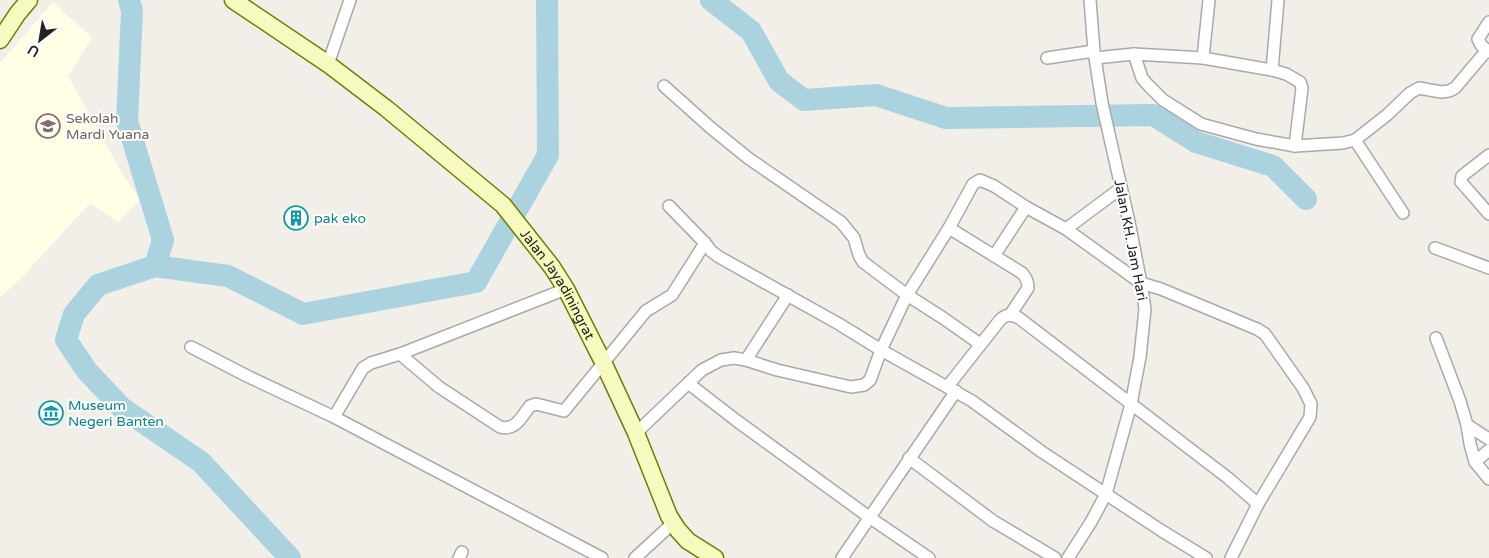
<svg xmlns="http://www.w3.org/2000/svg" width="1489" height="558" viewBox="0 0 1489 558" font-family="'Varela Round',sans-serif">
	<style>
		.education { fill: #ffffe5 }
		.lines { fill: none; stroke-linecap: round; stroke-linejoin: round }
		.river { stroke: #aad3df; stroke-width: 22 }
		.street-casing { stroke: #a9a9a9; stroke-width: 14 }
		.secondary-casing { stroke: #707d05; stroke-width: 19 }
		.street { stroke: #fff; stroke-width: 11 }
		.secondary { stroke: #f7fabf; stroke-width: 16 }
		.labels { text-anchor: middle; stroke-width: 4; stroke-linejoin: round; paint-order: stroke }
		.education-label { font-size: 14px; fill: #785e54; stroke: #fff; text-anchor: start }
		.culture-label { font-size: 14px; fill: #0d838f; stroke: #fff; text-anchor: start }
		.street-label { font-size: 14px; fill: #222; stroke: #fff }
	</style>
	<rect width="100%" height="100%" fill="#f2efe9"/>
	<path class="education" d="M53,2l39,36 -24,38 56,101 16,23 -22,22 -28,-19 -66,72 -24,23v-235z"/>
	<g class="lines">
		<g class="river">
			<path d="M129,0l3,11 -5,110 36,119 -8,26 -57,19 -24,29 -8,26 21,31 35,37 79,54 89,96"/>
			<path d="M711,0l40,31 28,50 25,19 72,-5 70,23 207,-3 43,27 77,24 33,33"/>
			<path d="M155,266l73,10 75,38 173,-32 72,-127 -1,-155"/>
		</g>
		<g class="street-casing">
			<g id="street">
				<path d="M1489,22l-11,17 3,6 8,7"/>
				<path d="M1134,54l8,24 6,7 15,15 38,24 55,15 39,7 48,-3 12,-3 32,-25 23,-22 9,-5 22,4 8,-1 6,-3 32,-38"/>
				<path d="M1047,58l47,-7"/>
				<path d="M1095,58l39,-4 69,4 69,12 14,4 14,8 2,6 -7,58"/>
				<path d="M1203,58l6,-58"/>
				<path d="M328,64l22,-64"/>
				<path d="M1272,70l6,-70"/>
				<path d="M664,86l47,42 37,30 93,64 13,16 5,17 4,7 44,33 36,23 37,26"/>
				<path d="M1355,140l48,73"/>
				<path d="M1489,155l-27,21 -1,6 28,32"/>
				<path d="M669,206l36,37 6,8 8,6 120,67 42,26 91,51 70,51 120,79 44,27"/>
				<path d="M949,228l73,45c4,5 6,8 6,15l-18,27"/>
				<path d="M1066,229l55,-41"/>
				<path d="M1435,248l54,20"/>
				<path d="M994,256l32,-49"/>
				<path d="M1436,338l24,63 7,24 3,19 5,18 14,17"/>
				<path d="M191,347l56,29 87,41 268,141"/>
				<path d="M400,354l39,33 61,40c16,4 21,-10 30,-21l6,-2 28,7 82,-100 26,-16 33,-52"/>
				<path d="M746,360l42,-65"/>
				<path d="M688,383l49,38 132,96 60,41"/>
				<path d="M948,386l52,-66c7,-7 11,-5 19,-2l209,160 30,26 -27,54"/>
				<path d="M334,417l29,-49 8,-5 29,-9 166,-65"/>
				<path d="M1467,425l22,14"/>
				<path d="M636,433l66,-63 19,-10 13,-2 12,2 31,10 74,17 13,-2 6,-5 11,-30 26,-55 42,-67 24,-44 7,-4 14,6 32,21 40,22 75,54 20,6 96,40 8,5 38,54 8,16 -1,13 -52,87"/>
				<path d="M909,458l84,63 62,37"/>
				<path d="M1475,462l14,-12"/>
				<path d="M459,558l3,-6"/>
				<path d="M635,558l38,-35"/>
				<path d="M842,558l114,-167"/>
				<path d="M1068,558l23,-36 15,-28 25,-90 9,-47 5,-48 -4,-26 -12,-61 -27,-119 -8,-52 -4,-51"/>
			</g>
		</g>
		<g class="secondary-casing">
			<g id="secondary">
				<path id="s1" d="M233,0l95,64 59,45 116,96 49,62 14,22 37,73 33,71 33,83 9,14 10,11 27,17"/>
				<path d="M0,40l18,-27 11,-13"/>
			</g>
		</g>
		<use href="#street" class="street"/>
		<use href="#secondary" class="secondary"/>
	</g>
	<defs>
		<g id="school-ring" transform="scale(1.25)"><circle r="9.5" fill="#fff" stroke="#8d6e63" stroke-width="1.5"/><path d="M0-5L7-2L0 1L-7-2ZM-4 1L0 2.5L4 1V4Q0 6-4 4Z" fill="#8d6e63"/></g>
		<g id="building-ring" transform="scale(1.25)"><circle r="9.5" fill="#fff" stroke="#0f9aa8" stroke-width="1.5"/><path d="M-4-6H4V6H1V3H-1V6H-4ZM-2.5-4.3h1.7v1.8h-1.7ZM.8-4.3h1.7v1.8H.8ZM-2.5-1h1.7V.8h-1.7ZM.8-1h1.7V.8H.8Z" fill="#0f9aa8"/></g>
		<g id="museum-ring" transform="scale(1.25)"><circle r="9.5" fill="#fff" stroke="#0f9aa8" stroke-width="1.5"/><path d="M0-6L6-3V-2H-6V-3ZM-5-1h2V3h-2ZM-1-1h2V3h-2ZM3-1h2V3H3ZM-6 4H6V6H-6Z" fill="#0f9aa8"/></g>
	</defs>
	<g fill-rule="evenodd">
		<use href="#school-ring" x="48" y="126"/>
		<use href="#building-ring" x="296" y="218"/>
		<use href="#museum-ring" x="51" y="413"/>
	</g>
	<g class="labels">
		<g class="education-label">
			<text x="66" y="123">Sekolah<tspan x="66" dy="16">Mardi Yuana</tspan></text>
		</g>
		<g class="culture-label">
			<text x="314" y="223">pak eko</text>
			<text x="68" y="410">Museum<tspan x="68" dy="16">Negeri Banten</tspan></text>
		</g>
		<g class="street-label">
			<text transform="translate(1131 240) rotate(79)" y="5">Jalan KH. Jam Hari</text>
			<text dy="5" stroke="none"><textPath href="#s1" startOffset="436">Jalan Jayadiningrat</textPath></text>
		</g>
	</g>
	<g transform="translate(40 40) rotate(211)" stroke="#ffffff" stroke-width="4" paint-order="stroke">
	<path d="M0-4L9 19L0 12L-9 19Z" fill="#222222"/>
	<text y="-8" font-size="14" font-weight="bold" text-anchor="middle" fill="#222222">U</text>
	</g>
</svg>
